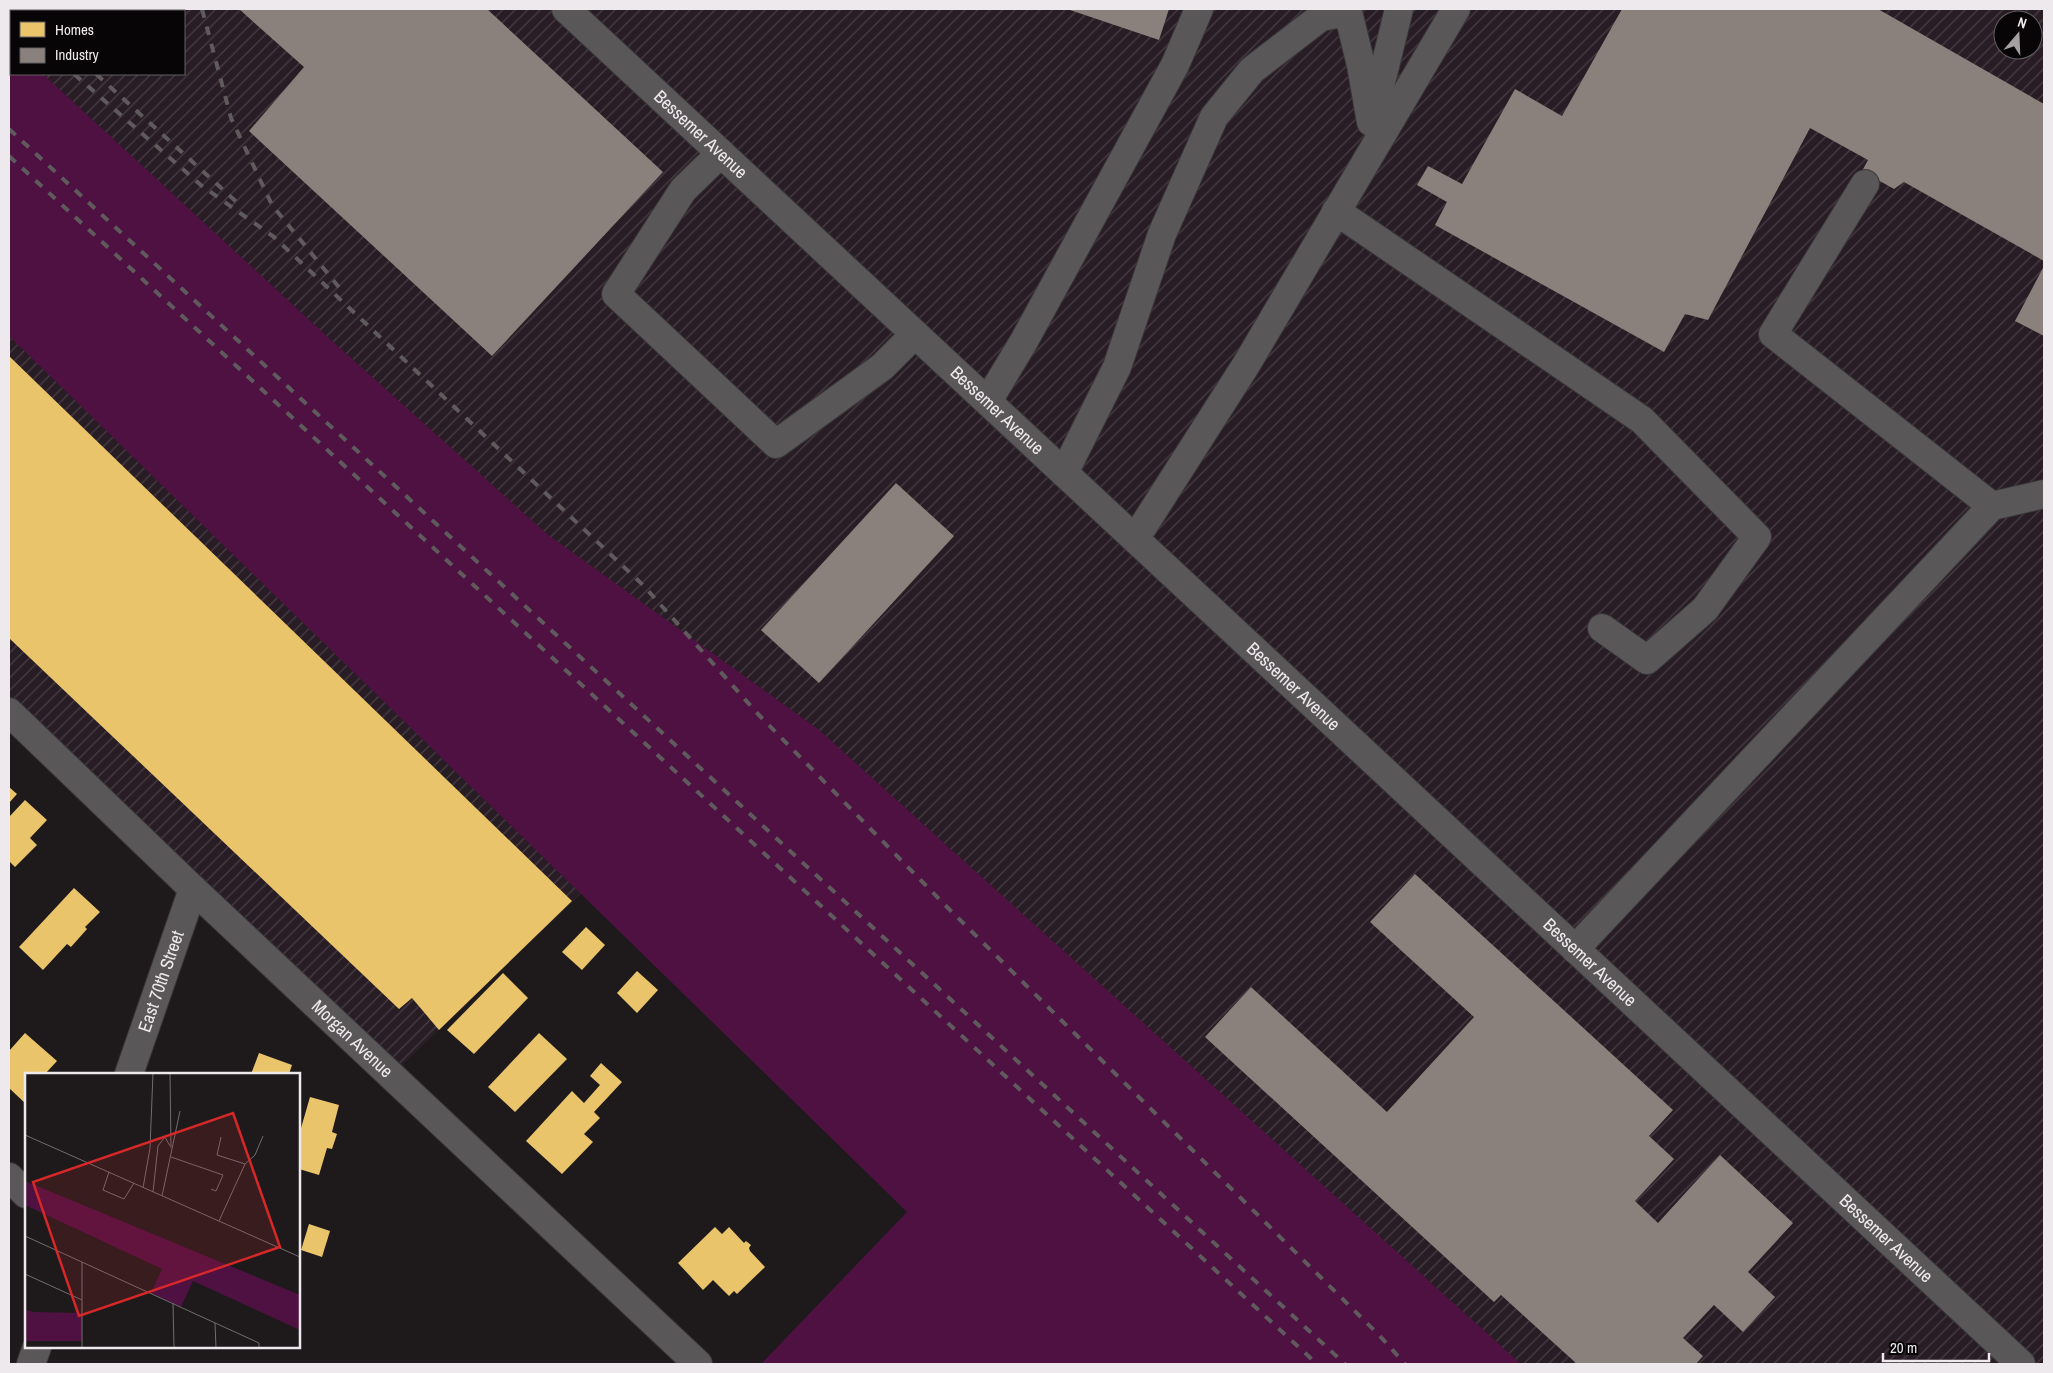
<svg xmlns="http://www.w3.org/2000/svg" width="2053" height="1373" viewBox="0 0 2053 1373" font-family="'Archivo Narrow',sans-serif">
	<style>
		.industrial { fill: url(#industrial-furrows); fill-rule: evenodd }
		.grass { fill: #4e1142 }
		.homes { fill: #e9c46a }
		.industry { fill: #8a817c }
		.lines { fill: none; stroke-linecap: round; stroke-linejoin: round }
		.minor-casing { stroke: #393638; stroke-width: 30 }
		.minor { stroke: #5a5759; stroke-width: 28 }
		.rail { stroke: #5f5b5d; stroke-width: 4; stroke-dasharray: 9 9; stroke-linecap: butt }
		.labels { text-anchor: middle; stroke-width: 5; stroke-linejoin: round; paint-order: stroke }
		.street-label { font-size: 18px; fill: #ede9ec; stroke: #070506 }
		.inset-road { fill: none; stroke: #716d6f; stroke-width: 1 }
		.view { fill: #d62828; fill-opacity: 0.15; stroke: #d62828; stroke-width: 2.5 }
		.inset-edge { fill: none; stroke: #ede9ec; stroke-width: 2.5 }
	</style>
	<defs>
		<pattern id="industrial-furrows" width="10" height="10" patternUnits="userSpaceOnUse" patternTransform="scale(1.25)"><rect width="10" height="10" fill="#281d24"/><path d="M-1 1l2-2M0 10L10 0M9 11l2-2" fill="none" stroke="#483e44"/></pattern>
	</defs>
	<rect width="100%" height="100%" fill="#1e1a1c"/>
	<path class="industrial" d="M9,9h2035v1355h-532l-888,-512 -233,224 -382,-367zM11,11h173v63h-173zM2003,20h30v30h-30z"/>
	<path class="grass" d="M9,42l2,3v29h32l287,265 217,195 271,195 703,635h-760l146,-152 -898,-876z"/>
	<g class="homes">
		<path d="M9,356l563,545 -133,129 -27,-32 -13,11 -390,-371z"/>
		<path d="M9,787l8,7 -8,9z"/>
		<path d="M25,800l22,20 -17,18 7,7 -22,22 -6,-6v-44z"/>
		<path d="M74,888l26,24 -15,15 2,2 -16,18 -4,-3 -24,26 -24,-23z"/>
		<path d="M586,927l19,18 -23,25 -20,-18z"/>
		<path d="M637,971l21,19 -21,23 -20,-20z"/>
		<path d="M503,973l25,25 -54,56 -27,-24z"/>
		<path d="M25,1033l32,28 -12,13h-19v30l-17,-16v-37z"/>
		<path d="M539,1033l28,26 -52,53 -27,-25z"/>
		<path d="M259,1053l33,12 -3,9h-38z"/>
		<path d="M601,1063l21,19 -28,30 6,6 -16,16 9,8 -31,32 -36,-33 46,-50 12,12 16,-18 -10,-9z"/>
		<path d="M310,1097l29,8 -7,27 5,2 -5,15 -5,-1 -8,27 -20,-6v-34z"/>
		<path d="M309,1224l21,7 -8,26 -21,-7z"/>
		<path d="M715,1227l7,7 7,-7 15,16 2,-2 5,4 -2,3 1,3 15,16 -28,27 -3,-3 -5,5 -16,-16 -10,10 -25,-27z"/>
	</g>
	<g class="industry">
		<path d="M239,9h248l176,163 -171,184 -243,-225 55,-64z"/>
		<path d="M1067,9h102l-10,31z"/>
		<path d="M1622,9h256l166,95v157l-140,-79 -10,7 -32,-18 6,-11 -58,-32 -102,192 -23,-6 -21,38 -229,-127 12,-23 -30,-17 11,-19 34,18 53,-95 47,27z"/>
		<path d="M2044,266v70l-29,-15z"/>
		<path d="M896,483l58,53 -135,147 -58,-53z"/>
		<path d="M1415,874l258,236 -24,26 25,23 -39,42 23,22 62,-68 73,68 -45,49 27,25 -32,35 -29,-27 -31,33 20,18 -7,8h-119l-76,-69 -7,7 -289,-265 46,-50 136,125 87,-95 -104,-95z"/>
	</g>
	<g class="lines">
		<g class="minor-casing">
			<g id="minor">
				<path id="s1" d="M566,9l1455,1355"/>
				<path d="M1374,111l25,-102"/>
				<path d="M721,153l-38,37 -67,104 160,150 106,-77 33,-33"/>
				<path d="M1336,211l306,209 115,117 -52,72 -58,51 -45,-32"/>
				<path d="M988,401l36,-60 151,-276 24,-56"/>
				<path d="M1064,473l53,-106 45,-133 52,-117 38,-47 69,-53 27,-5 13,53 10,57"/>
				<path d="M1992,506l52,-12"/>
				<path d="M1135,539l111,-174 210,-356"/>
				<path id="s2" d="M9,712l184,177 505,475"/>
				<path d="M1575,949l417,-443 -219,-172 92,-150"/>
				<path id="s3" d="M129,1074l64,-185"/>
				<path d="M9,1177l17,17"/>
				<path d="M31,1364l6,-17"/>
			</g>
		</g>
		<use href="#minor" class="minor"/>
		<g class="rail">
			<path d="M202,9l29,109 41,87 70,86"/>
			<path d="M9,16l2,2"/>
			<path d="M74,74l128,112 72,51 369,348 115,129 188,192 433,429 26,29"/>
			<path d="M96,74l145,132"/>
			<path d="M9,129l1336,1235"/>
			<path d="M9,156l1308,1208"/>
		</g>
	</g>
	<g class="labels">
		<g class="street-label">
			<text dy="6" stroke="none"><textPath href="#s1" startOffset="184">Bessemer Avenue</textPath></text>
			<text dy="6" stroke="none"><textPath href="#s1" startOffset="589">Bessemer Avenue</textPath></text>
			<text dy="6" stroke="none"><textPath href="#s1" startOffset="994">Bessemer Avenue</textPath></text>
			<text dy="6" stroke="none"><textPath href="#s1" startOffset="1399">Bessemer Avenue</textPath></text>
			<text dy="6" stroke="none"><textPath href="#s3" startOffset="98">East 70th Street</textPath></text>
			<text dy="6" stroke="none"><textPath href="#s2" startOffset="474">Morgan Avenue</textPath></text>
			<text dy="6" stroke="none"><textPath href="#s1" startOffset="1804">Bessemer Avenue</textPath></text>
		</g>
	</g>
	<g transform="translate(25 1073)">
		<rect width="275" height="275" fill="#1e1a1c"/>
		<path d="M0,108l275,114v35l-107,-49 -12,26 -30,-14 11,-24 -137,-64zM0,233l1,4 8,2 48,1v28h-57z" fill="#4e1142"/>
		<path class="inset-road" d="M145,0l1,75M0,62l275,122M146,84l52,18 -7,16 -5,-2M220,91l10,-9 8,-19M84,99l-6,18 21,9 10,-16M118,115l7,-40 3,-75M128,119l5,-46 7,-9 5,9M137,123l18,-85M194,148l26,-57 -28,-9 4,-18M0,163l234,107v5M57,189v86M0,201l57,26M148,230l1,45M190,250l1,25"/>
		<path class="view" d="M208,40l47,134 -201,69 -46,-134z"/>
		<rect width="275" height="275" class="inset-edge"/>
	</g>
	<rect width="2053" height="1373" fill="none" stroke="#ede9ec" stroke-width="20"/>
	<rect x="10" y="10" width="175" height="65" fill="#070506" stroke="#636062"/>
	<rect x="20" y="22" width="25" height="15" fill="#e9c46a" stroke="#636062"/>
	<text x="55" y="35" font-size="15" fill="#ede9ec">Homes</text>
	<rect x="20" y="48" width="25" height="15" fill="#8a817c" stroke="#636062"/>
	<text x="55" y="60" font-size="15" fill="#ede9ec">Industry</text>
	<g transform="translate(2018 35) rotate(19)"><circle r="24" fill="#070506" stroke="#636062"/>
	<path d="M0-4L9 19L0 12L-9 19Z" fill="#a5a1a3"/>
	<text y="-8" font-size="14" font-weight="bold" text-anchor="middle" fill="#ede9ec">N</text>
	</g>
	<path d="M1883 1353v8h106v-8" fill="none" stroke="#ede9ec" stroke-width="2.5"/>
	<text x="1890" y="1353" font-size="15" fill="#ede9ec" stroke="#070506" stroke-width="4" paint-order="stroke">20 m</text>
</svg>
